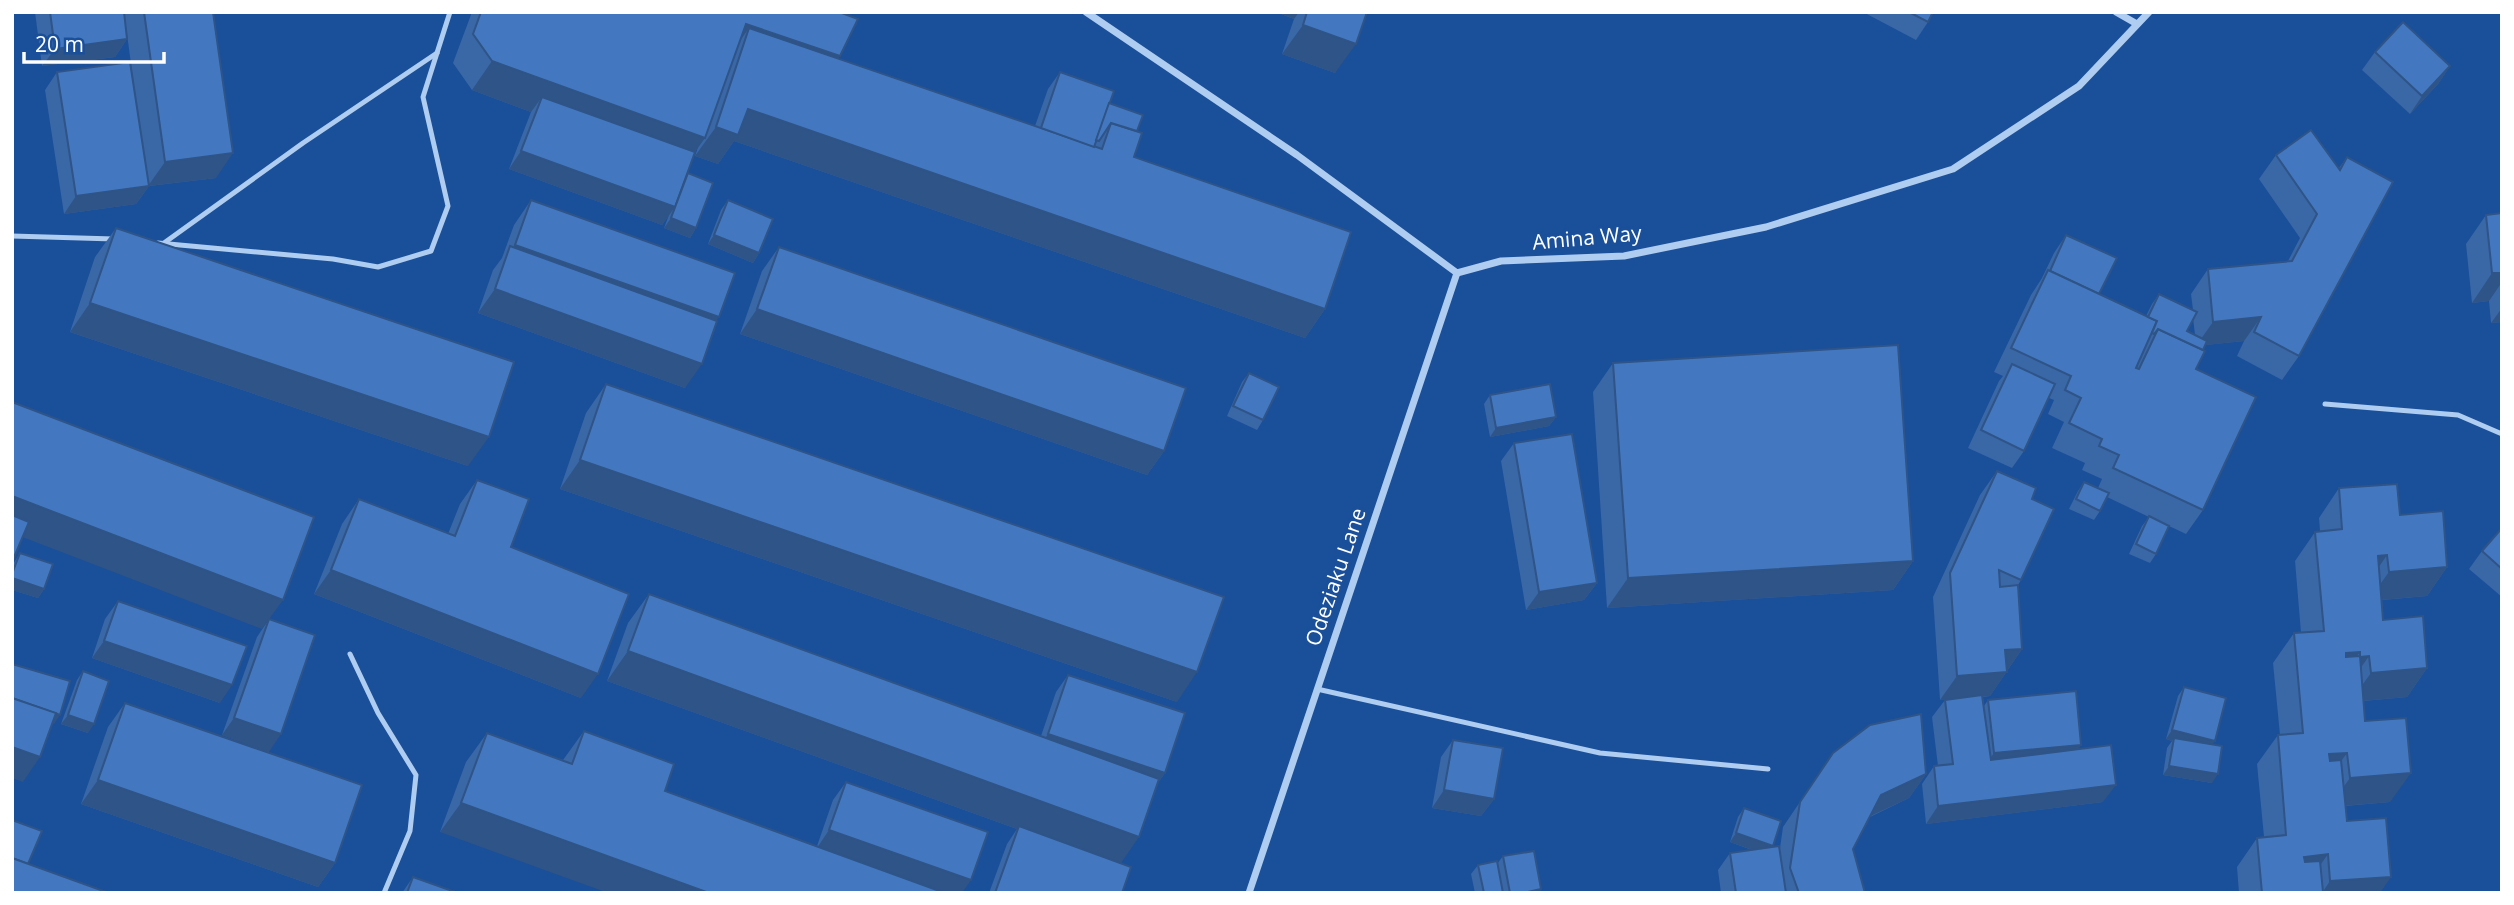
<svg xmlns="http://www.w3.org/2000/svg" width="2514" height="905" viewBox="0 0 2514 905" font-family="'Open Sans',sans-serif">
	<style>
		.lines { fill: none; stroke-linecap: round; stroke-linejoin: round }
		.service { stroke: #afccf1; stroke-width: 5 }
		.minor { stroke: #afccf1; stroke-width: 7 }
		.wall { fill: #3a67a6; fill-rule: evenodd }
		.shaded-wall { fill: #2f5487 }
		.building { fill: #4378c1; stroke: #2f5487; stroke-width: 2 }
		.labels { text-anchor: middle; stroke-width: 6; stroke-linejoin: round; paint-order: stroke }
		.street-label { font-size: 21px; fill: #fff; stroke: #1a4f9a }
	</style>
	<rect width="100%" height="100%" fill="#1a4f9a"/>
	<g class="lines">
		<g class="service">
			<path d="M12,236l102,3"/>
			<path d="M158,243l175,16 45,8 53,-16 17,-45 -25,-109 27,-85"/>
			<path d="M164,243l139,-100 134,-90"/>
			<path d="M2325,404l133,11 44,19"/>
			<path d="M350,654l28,59 38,62 -6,56 -26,62"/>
			<path d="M1317,689l283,64 168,16"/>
		</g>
		<g class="minor">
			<path d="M1086,12l211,143 160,118 44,-12 123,-5 142,-29 187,-58 126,-83 70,-74"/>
			<path d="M2116,12l21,12"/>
			<path d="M1249,893l208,-620"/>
		</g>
	</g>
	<g class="wall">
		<path d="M35,12h89l3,27 -12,18 -73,9z"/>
		<path d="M124,12h89l3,166 -67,8 -13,18 -72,10 -19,-124 12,-18 80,36z"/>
		<path d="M472,12h367l1,44 -2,3 197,67 13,-37 12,-17 49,31 28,28 -3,26 191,152 -20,29 -571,-197 -16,23 -23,-8 3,-9 -4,6 -8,22 10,53 -6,10 -26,-10 5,-13 -7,10 -153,-56 22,-57 -59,-22 -19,-27z"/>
		<path d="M1276,12h91l-32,61 -53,-19 12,-35z"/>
		<path d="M1863,12h70l-5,10 -12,18z"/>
		<path d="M2375,52l75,14 -12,18 -28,30 -48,-44z"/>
		<path d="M2276,155l63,13 8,-11 -48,199 -17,24 -45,-24 7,-15 -39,4 -9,24 7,141 -17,24 -17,-8 -13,28 -6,9 -21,-9 13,-28 7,-9 -42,-20 -7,14 -6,9 -25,-11 9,-18 6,-9 14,6 4,-9 -20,-9 3,-7 -33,-15 12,-26 -16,-8 6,-14 -5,-2 -25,53 -12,17 -44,-20 31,-67 4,-5 -9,-4 37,-77 11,-17 12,-25 12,-18 33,59 47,22 6,-12 7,-10 34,16 -2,-16 17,-25 80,-8 12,-23 -41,-59zM2193,318l2,17 -8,-4z"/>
		<path d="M531,200l186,121 -32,67 -207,-75 15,-43 9,-12 12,-33z"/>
		<path d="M728,200l31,53 -6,10 -45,-19 13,-34z"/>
		<path d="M2502,213v109l-11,1 -2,-22 -17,2 -6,-59 20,-29z"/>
		<path d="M116,228l352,238 -398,-134 25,-75z"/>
		<path d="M779,247l385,204 -17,24 -407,-141 22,-63z"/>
		<path d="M1613,363l300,198 -20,29 -286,18 -14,-216z"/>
		<path d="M1249,373l14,47 -6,10 -30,-14 15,-34z"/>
		<path d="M606,384l571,318 -617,-213 26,-76z"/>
		<path d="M1490,395l66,22 -7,9 -59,11 -6,-33z"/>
		<path d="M1514,443l83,140 -13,17 -58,10 -25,-149z"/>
		<path d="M1997,471l35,28 -11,81 -3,5 4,64 -32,47 -7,1 1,9 4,-6 93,45 -3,4 25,53 -177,22 -4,-40 12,-18h4l-6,-49 13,-17 3,-1 -8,1 -7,-103 47,-102z"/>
		<path d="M477,480l34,67 70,151 -267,-104 28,-70 17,-25 89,35 12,-30z"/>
		<path d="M2339,488l61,27 47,52 -20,29 -45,4 1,20 44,48 -20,29 -44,4 2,20 25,81 -45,4 2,15 33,72h-141l-2,-26 20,-29 7,-1 -7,-73 21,-29h2l-7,-72 21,-30h7l-6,-72 20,-29 5,-1 -1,-13z"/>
		<path d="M2502,528v69l-33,-28 13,-18z"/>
		<path d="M20,553l24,36 -6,9 -26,-8v-24z"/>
		<path d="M649,594l392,142 15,-44 12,-17 97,98 -8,11 -36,79 1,30h-133l18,-49 10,-15 -410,-148 21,-58z"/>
		<path d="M118,601l102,102 -128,-45 13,-39z"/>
		<path d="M269,619v133l-47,-17 35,-98z"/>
		<path d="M83,671l5,62 -27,-9 16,-44z"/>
		<path d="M2184,687l29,57 -1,39 -49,-8 4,-27 5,-7 -6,-2 12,-43z"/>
		<path d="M125,703l210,160 -17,24 -237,-83 27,-77z"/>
		<path d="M584,731l81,60 152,55 16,-46 13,-18 116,111 -522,-61 26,-70 21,-29 76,27z"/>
		<path d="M1453,740l41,59 -13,17 -49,-8 9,-51z"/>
		<path d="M1833,753l93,21 -17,24 -39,19 -17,32 12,44h-144l-3,-23 12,-17 22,-3 -22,-8 8,-25 6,-9 28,39 8,1 3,-21z"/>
		<path d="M1503,856l38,33 -2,4h-64l-4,-19 7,-9 19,-1z"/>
		<path d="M413,877l45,16h-56z"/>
	</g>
	<g class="shaded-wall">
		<path d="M1276,12h23l-5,7z"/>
		<path d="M746,24l94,32 -21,29 -70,-57 -19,27z"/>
		<path d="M1303,25l53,19 -21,29 -53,-19z"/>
		<path d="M127,39l-12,18 -73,9 13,-17z"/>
		<path d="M492,61l213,77 -21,29 -142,-70 -11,15 -59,-22z"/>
		<path d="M2450,66l-12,18 -28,30 12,-18z"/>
		<path d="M748,109l577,200 -20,29 -571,-197 -16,23 -23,-8 21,-29z"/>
		<path d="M521,151l154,56 -13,18 -153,-56z"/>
		<path d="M233,153l-17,25 -68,8 17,-24z"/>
		<path d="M149,186l-13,18 -72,10 12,-18z"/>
		<path d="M671,218l25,10 -6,10 -26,-10z"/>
		<path d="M714,235l45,18 -6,10 -45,-19z"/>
		<path d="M515,245l204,72 -17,25 -196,-85z"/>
		<path d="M2492,273h10v9l-13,19 -17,2z"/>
		<path d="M495,289l207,75 -17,24 -207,-75z"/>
		<path d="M90,303l399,134 -21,29 -398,-134z"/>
		<path d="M2502,308v14l-11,1z"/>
		<path d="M757,309l407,142 -17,24 -407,-141z"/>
		<path d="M2261,317l-17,24 -48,5 17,-24z"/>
		<path d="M1556,417l-7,9 -59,11 6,-9z"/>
		<path d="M580,460l617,212 -20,30 -617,-213z"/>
		<path d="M12,496l271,104 -21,29 -250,-96z"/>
		<path d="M2387,555l-20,29 11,-28z"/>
		<path d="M1913,561l-20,29 -286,18 21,-30z"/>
		<path d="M2447,567l-20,29 -59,5 21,-29z"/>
		<path d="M331,570l267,104 -17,24 -267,-104z"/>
		<path d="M12,578l32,11 -6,9 -26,-8z"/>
		<path d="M1597,583l-13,17 -58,10 13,-18z"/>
		<path d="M104,641l128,44 -12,18 -128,-45z"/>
		<path d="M2022,649l-32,47 -50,4 17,-24 48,-26z"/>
		<path d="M628,651l511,186 -20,29 -100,-40 -2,3 -410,-148z"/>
		<path d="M2360,652l-20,29 6,-28z"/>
		<path d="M2369,656l-21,30 12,-29z"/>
		<path d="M2427,668l-20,29 -57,5 21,-29z"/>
		<path d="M12,700l48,15 -6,9 -42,-12z"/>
		<path d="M68,715l26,9 -6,9 -27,-9z"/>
		<path d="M234,718l47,16 -12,18 -47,-17z"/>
		<path d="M2172,730l43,11 -7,10 -34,-13 -2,3 -6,-2z"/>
		<path d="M1048,734l117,39 -12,17 -117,-38z"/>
		<path d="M2081,745l-12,17 -88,9 13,-18z"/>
		<path d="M12,747l28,10 -17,25 -11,-4z"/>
		<path d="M2347,753l-21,29 3,-28z"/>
		<path d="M2169,766l49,8 -6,9 -49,-8z"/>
		<path d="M2411,773l-21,29 -61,5 21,-29z"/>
		<path d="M1926,774l-17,24 -45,21 17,-24z"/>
		<path d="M98,780l237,83 -17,24 -237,-83z"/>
		<path d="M2116,785l-13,17 -177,22 12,-18z"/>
		<path d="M1444,790l50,9 -13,17 -49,-8z"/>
		<path d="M461,803l248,90h-101l-168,-61z"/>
		<path d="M829,830l142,50 -9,13h-19l-126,-45z"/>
		<path d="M1736,833l37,13 -6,9 -37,-13z"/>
		<path d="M2328,854l-21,30 -3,-27z"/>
		<path d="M2391,877l-11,16h-58l8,-12z"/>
		<path d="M1541,889l-2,4h-16z"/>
	</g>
	<g class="building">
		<path d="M50,12h74l3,27 -72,10z"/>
		<path d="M144,12h69l20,141 -68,9z"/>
		<path d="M481,12h358l19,7 -18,37 -94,-32 -41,114 -213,-77 -19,-27z"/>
		<path d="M1307,12h60l-11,32 -53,-19z"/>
		<path d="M1909,12h24l-5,10z"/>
		<path d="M2403,22l47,44 -28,30 -47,-44z"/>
		<path d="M749,28l353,121 9,-26 31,10 -8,24 217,75 -26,77 -577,-200 -10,26 -22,-8z"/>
		<path d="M130,62l19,124 -73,10 -19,-124z"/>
		<path d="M1060,72l54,19 -20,56 -53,-19z"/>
		<path d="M542,97l153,55 -20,55 -154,-56z"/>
		<path d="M1109,103l34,12 -6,16 -26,-8 -12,18 -3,-1z"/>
		<path d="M2311,130l29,40 7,-13 46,25 -94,174 -45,-24 7,-15 -48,5 -5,-53 84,-8 25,-47 -41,-59z"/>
		<path d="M688,173l25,10 -17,45 -25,-10z"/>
		<path d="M531,200l204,73 -16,44 -204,-72z"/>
		<path d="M728,200l45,19 -14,34 -45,-18z"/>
		<path d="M2502,213v60h-10l-6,-58z"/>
		<path d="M116,228l398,134 -25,75 -399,-134z"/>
		<path d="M2066,235l51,23 -18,36 -49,-23z"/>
		<path d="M510,246l207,75 -15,43 -207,-75z"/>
		<path d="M779,247l407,141 -22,63 -407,-142z"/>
		<path d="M2048,270l109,51 -21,47 3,1 19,-40 47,22 -9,18 60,28 -53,113 -90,-42 6,-13 -20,-9 3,-7 -33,-16 12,-25 -16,-8 6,-14 -60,-28z"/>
		<path d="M2159,294l38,18 -10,19 20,10 -4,9 -45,-21 -4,5 -2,-1 5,-12 -9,-4z"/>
		<path d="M1898,345l15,216 -285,17 -15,-215z"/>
		<path d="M2012,364l43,20 -31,67 -43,-21z"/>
		<path d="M1249,373l30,14 -16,33 -30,-14z"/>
		<path d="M606,384l618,213 -27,75 -617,-212z"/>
		<path d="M1550,384l6,33 -60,11 -6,-33z"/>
		<path d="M12,402l302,115 -31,83 -271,-104z"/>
		<path d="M1572,434l25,149 -58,9 -25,-149z"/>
		<path d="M1997,471l39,17 -4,11 22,10 -33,71 -22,-10 1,17 18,-2 4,64 -17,1 2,22 -50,4 -7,-103z"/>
		<path d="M477,480l52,19 -18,48 118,47 -31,80 -267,-104 28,-71 96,37z"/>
		<path d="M2084,482l25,11 -9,18 -24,-12z"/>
		<path d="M2397,484l3,31 43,-4 4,56 -58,5 -2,-17 -9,1 5,64 40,-4 4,52 -56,5 -2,-17 -9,1v-5l-14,1v4l14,-1 5,65 41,-3 5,55 -61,5 -3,-25 -18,1 1,7 11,-1 6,61 39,-3 5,59 -61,4 -2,-27 -24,3 1,5 15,-1 3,31 -12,1h-49l-5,-55 29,-3 -8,-100 25,-2 -9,-100 30,-2 -9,-99 27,-3 -3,-41z"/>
		<path d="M12,515l17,7 -17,40z"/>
		<path d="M2149,516l20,10 -13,28 -20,-10z"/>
		<path d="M2502,528v41l-20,-18z"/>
		<path d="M20,553l33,11 -9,25 -32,-11v-4z"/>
		<path d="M649,594l510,185 -20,58 -511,-186z"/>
		<path d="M118,601l129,45 -15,39 -128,-44z"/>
		<path d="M269,619l46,16 -34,99 -47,-16z"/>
		<path d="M12,664l58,17 -10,34 -48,-17z"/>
		<path d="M83,671l26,10 -15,43 -26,-9z"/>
		<path d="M1068,675l117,38 -20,60 -117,-39z"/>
		<path d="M2184,687l42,11 -11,43 -43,-11z"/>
		<path d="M2076,691l5,54 -87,8 -6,-53z"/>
		<path d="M1982,695l9,65 120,-15 5,40 -178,21 -4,-40 19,-2 -8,-64z"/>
		<path d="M12,698l44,15 -16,44 -28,-10z"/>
		<path d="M125,703l237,82 -27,78 -237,-83z"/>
		<path d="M1921,714l5,60 -45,21 -28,54 12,44h-66l-9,-25 10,-66 33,-49 37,-28z"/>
		<path d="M584,731l90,33 -9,27 280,102h-236l-248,-90 26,-70 85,31z"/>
		<path d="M2174,738l48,8 -4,28 -49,-8z"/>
		<path d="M1453,740l50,8 -9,51 -50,-9z"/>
		<path d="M846,782l142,50 -17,48 -142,-50z"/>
		<path d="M1744,808l37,13 -8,25 -37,-13z"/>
		<path d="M12,820l30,11 -14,33 -16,-6z"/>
		<path d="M1019,826l112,41 -9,26h-127z"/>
		<path d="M1779,846l7,47h-50l-6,-40z"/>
		<path d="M1534,851l7,38 -18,4h-13l-7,-37z"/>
		<path d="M12,858l97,35h-97z"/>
		<path d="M1497,861l6,32h-19l-6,-28z"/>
		<path d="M413,877l45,16h-51z"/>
	</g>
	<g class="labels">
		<g class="street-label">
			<text transform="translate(1587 238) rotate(-5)" y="7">Amina Way</text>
			<text transform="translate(1336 577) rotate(-71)" y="7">Odeziaku Lane</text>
		</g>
	</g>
	<rect width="2514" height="905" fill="none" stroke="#ffffff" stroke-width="28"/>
	<path d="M24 52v10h140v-10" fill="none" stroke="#ffffff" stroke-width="3.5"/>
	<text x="35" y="52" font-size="21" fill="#ffffff" stroke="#1a4f9a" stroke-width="5" paint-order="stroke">20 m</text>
</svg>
